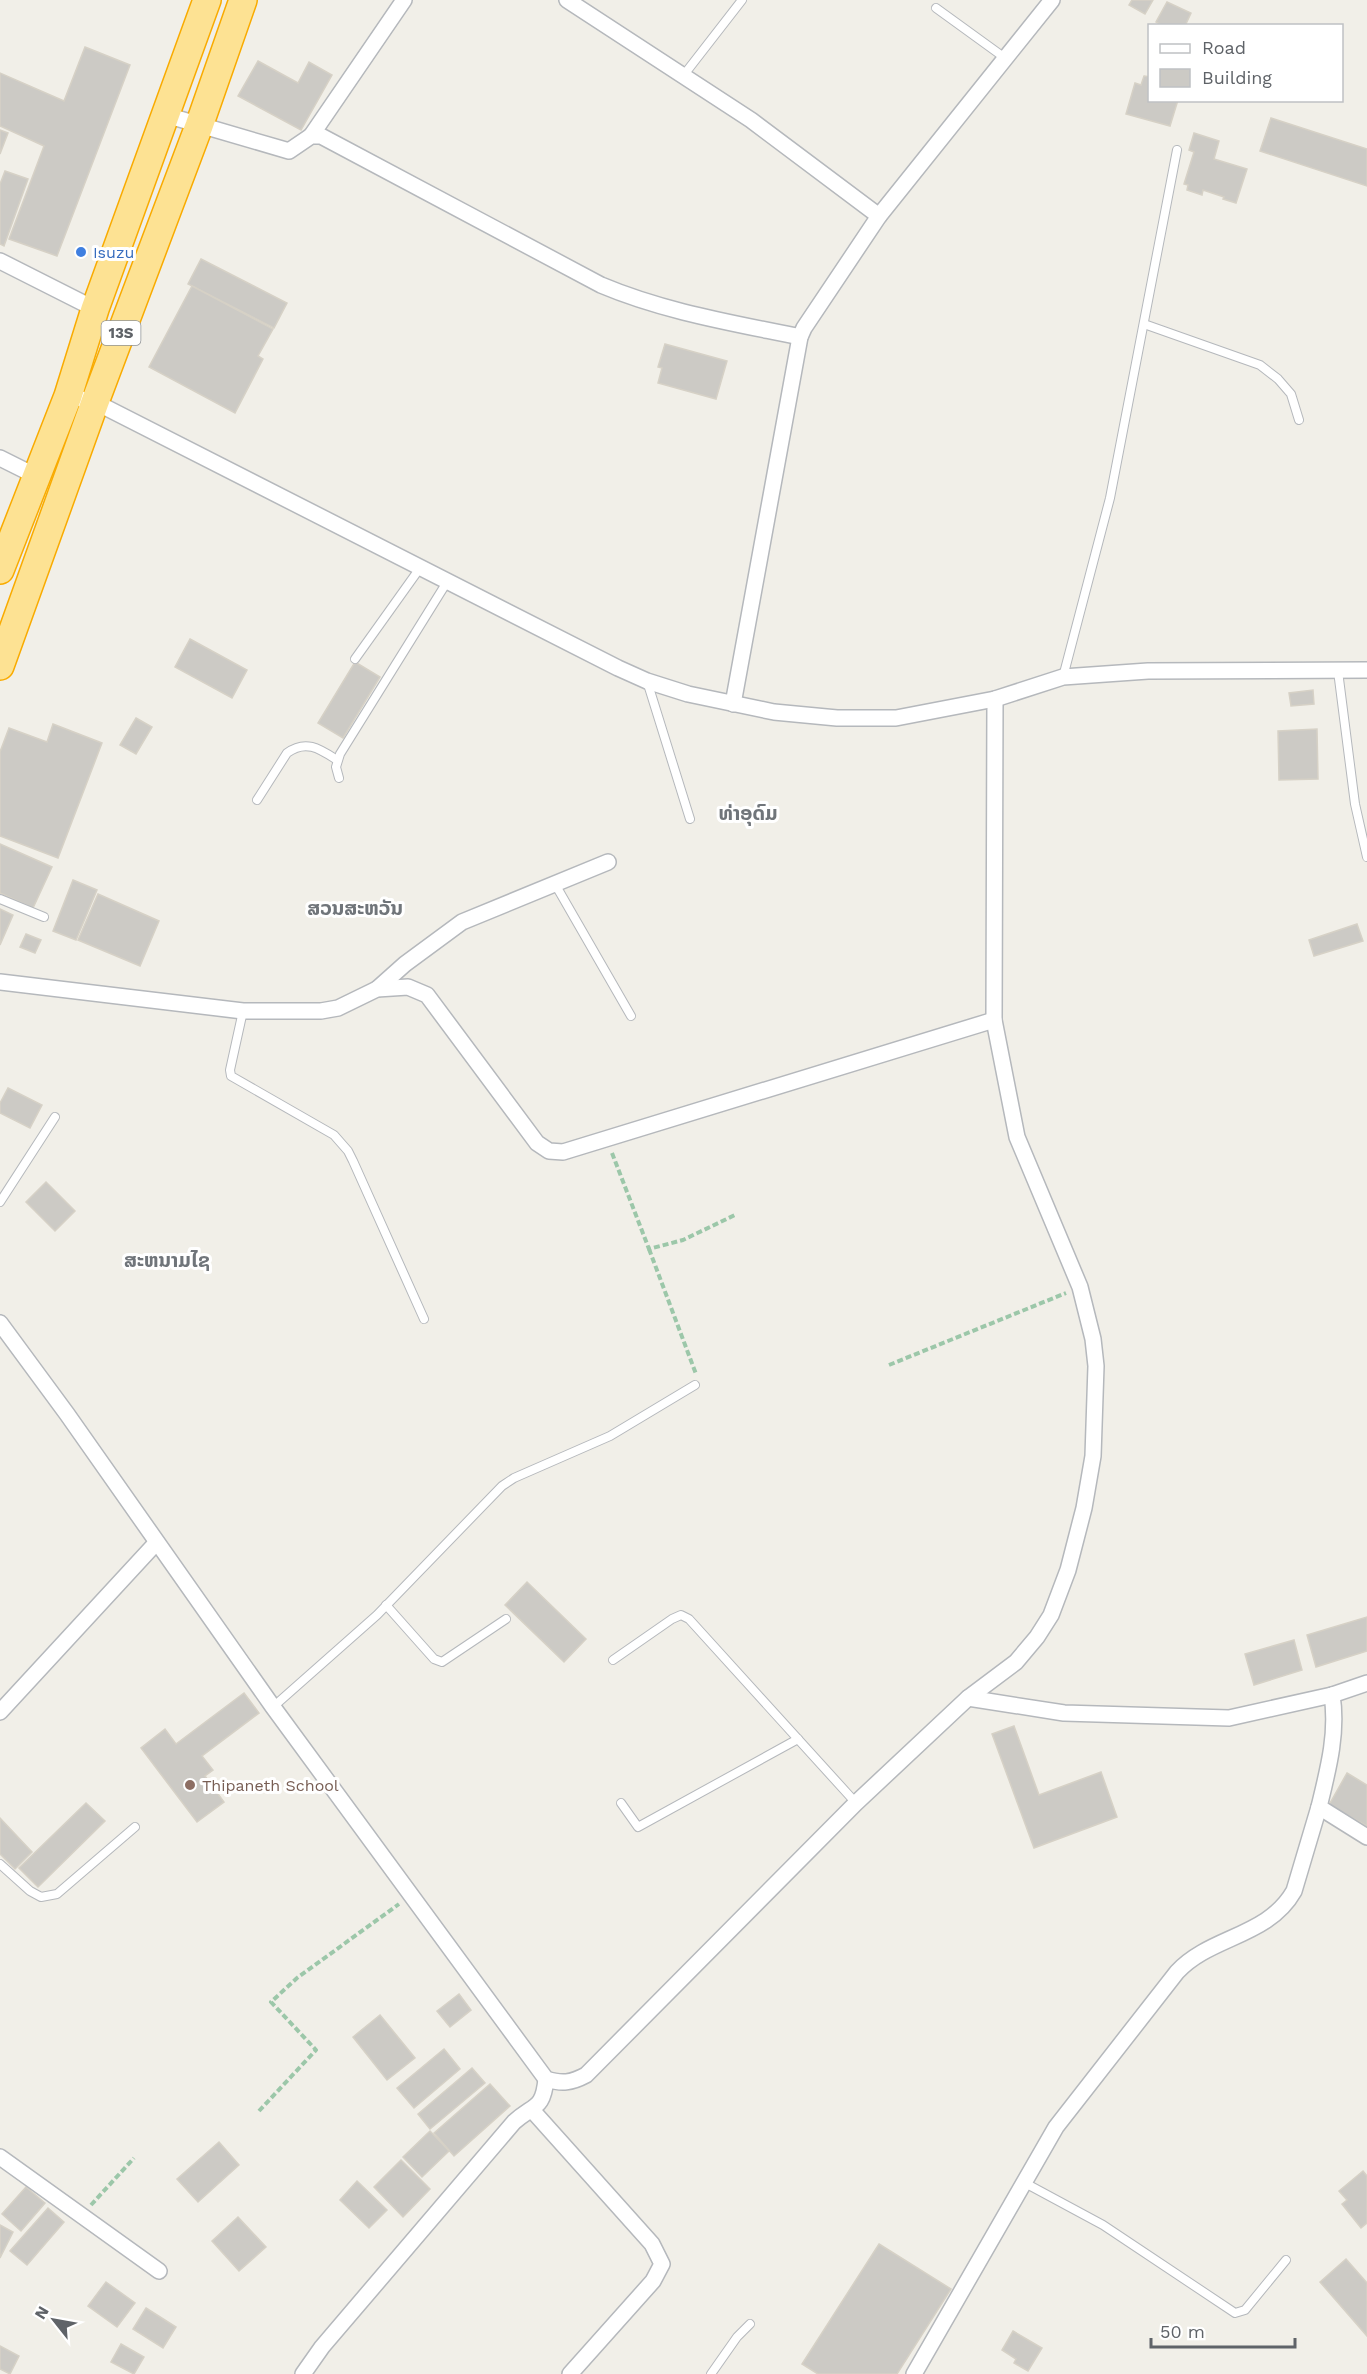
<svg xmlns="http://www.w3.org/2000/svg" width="1367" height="2374" viewBox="0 0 1367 2374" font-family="'Work Sans','Noto Sans Lao',sans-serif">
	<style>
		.building { fill: #cccac5; stroke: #d6d1c6; stroke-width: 1.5 }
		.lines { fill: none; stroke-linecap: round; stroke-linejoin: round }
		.lane-casing { stroke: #b5b8bc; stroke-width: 10 }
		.street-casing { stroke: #b5b8bc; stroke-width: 18 }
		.highway-casing { stroke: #f9ab00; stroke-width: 30 }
		.path { stroke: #9cc7a9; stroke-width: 4; stroke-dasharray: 6 3; stroke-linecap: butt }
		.lane { stroke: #fff; stroke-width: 8 }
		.street { stroke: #fff; stroke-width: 15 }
		.highway { stroke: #fde293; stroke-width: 27 }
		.shop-dot { fill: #3f7fe0; stroke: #fff; stroke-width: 2 }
		.education-dot { fill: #8d6e63; stroke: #fff; stroke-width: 2 }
		.labels { text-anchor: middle; stroke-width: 6; stroke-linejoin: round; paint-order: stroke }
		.shield { fill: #fff; stroke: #8f9295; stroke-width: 1.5 }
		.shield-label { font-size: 15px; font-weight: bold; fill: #5f6368 }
		.shop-label { font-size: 16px; fill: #366cbe; stroke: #fff; text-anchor: start }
		.education-label { font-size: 16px; fill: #785e54; stroke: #fff; text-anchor: start }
		.quarter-label { font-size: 20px; font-weight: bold; fill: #70757a; stroke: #fff }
	</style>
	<rect width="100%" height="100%" fill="#f1efe8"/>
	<g class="building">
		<path d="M1132,0h21l-8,14 -16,-9z"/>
		<path d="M1167,2l24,11 -6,13h-22l-7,-4z"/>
		<path d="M85,47l45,18 -73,191 -48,-17 35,-93 -44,-20v-53l64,28z"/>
		<path d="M258,61l40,22 11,-21 23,13 -31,55 -63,-34z"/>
		<path d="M1144,76l6,1v23h28l-8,26 -44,-12 9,-31 6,2z"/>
		<path d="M1271,118l96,31v37l-107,-35z"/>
		<path d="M0,130l8,3 -8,21z"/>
		<path d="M1194,133l25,8 -5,18 33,10 -11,34 -13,-4 1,-2 -21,-7 -1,5 -15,-5 1,-5 -4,-1 10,-32 -5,-2z"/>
		<path d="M5,171l23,8 -24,67 -4,-2v-60z"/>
		<path d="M201,259l86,44 -13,25 -86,-44z"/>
		<path d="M192,286l81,43 -15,27 5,3 -28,54 -86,-46z"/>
		<path d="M665,344l62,17 -11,38 -58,-16 4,-15 -4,-1z"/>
		<path d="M190,639l57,31 -15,28 -57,-31z"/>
		<path d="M355,662l25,15 -37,61 -25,-15z"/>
		<path d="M1313,690l1,14 -23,2 -2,-13z"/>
		<path d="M136,718l16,9 -16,27 -16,-9z"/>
		<path d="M53,724l49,19 -44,115 -58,-22v-84l9,-24 38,14z"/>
		<path d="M1317,729l1,50 -39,1 -1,-49z"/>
		<path d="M0,844l52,23 -19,41 -33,-15z"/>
		<path d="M73,880l24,10 -21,50 -23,-9z"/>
		<path d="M98,894l61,27 -19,45 -62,-26z"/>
		<path d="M0,909l13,6 -13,30z"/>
		<path d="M1357,924l6,17 -49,15 -5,-16z"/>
		<path d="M26,934l15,6 -6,13 -15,-6z"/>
		<path d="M8,1088l34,17 -12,23 -30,-15v-10z"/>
		<path d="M46,1182l29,29 -20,20 -29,-29z"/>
		<path d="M527,1582l59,57 -22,23 -59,-57z"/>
		<path d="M1367,1617v34l-51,16 -9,-32z"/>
		<path d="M1294,1640l8,30 -48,15 -9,-31z"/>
		<path d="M244,1693l15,20 -57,43 11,14 -8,6 19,26 -27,20 -56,-74 24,-19 11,15z"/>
		<path d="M1014,1726l25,69 62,-23 16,45 -83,31 -42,-114z"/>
		<path d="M1347,1773l20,12v41l-38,-21z"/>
		<path d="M86,1803l19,18 -67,66 -19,-19z"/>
		<path d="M0,1818l32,34 -17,17 -15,-15z"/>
		<path d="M459,1994l12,16 -21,17 -13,-16z"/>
		<path d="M380,2015l35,43 -28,22 -34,-43z"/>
		<path d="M444,2049l16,20 -46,39 -17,-20z"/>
		<path d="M472,2068l13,15 -55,46 -12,-15z"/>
		<path d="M490,2084l20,22 -56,50 -20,-23z"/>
		<path d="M430,2131l19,20 -27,26 -19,-20z"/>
		<path d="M219,2142l20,23 -41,37 -21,-23z"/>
		<path d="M401,2160l29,29 -27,28 -29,-30z"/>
		<path d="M1363,2171l4,5v47l-6,5 -19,-24 5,-4 -8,-9z"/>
		<path d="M357,2181l30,29 -18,18 -29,-28z"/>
		<path d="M26,2187l19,16 -24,28 -19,-17z"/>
		<path d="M48,2208l16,14 -37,43 -17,-14z"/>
		<path d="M238,2217l28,30 -27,24 -27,-30z"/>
		<path d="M0,2225l13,7 -13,26z"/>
		<path d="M879,2244l72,45 -54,85h-79l-16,-10z"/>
		<path d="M1346,2259l21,24v53l-47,-54z"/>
		<path d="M106,2282l29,21 -18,24 -29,-21z"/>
		<path d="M146,2308l30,19 -13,21 -30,-19z"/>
		<path d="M1013,2331l29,17 -14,23 -14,-8 2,-4 -14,-9z"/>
		<path d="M121,2344l23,13 -10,17 -23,-12z"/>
		<path d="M0,2346l19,10 -9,18 -10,-5z"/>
	</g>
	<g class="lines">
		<g class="lane-casing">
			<g id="lane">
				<path d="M936,8l69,50"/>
				<path d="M683,76l59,-76"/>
				<path d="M1144,324l116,41 18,14 13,15 8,26"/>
				<path d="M355,659l65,-91"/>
				<path d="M1338,671l17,133 12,53"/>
				<path d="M1063,677l47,-179 67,-348"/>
				<path d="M647,681l43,138"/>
				<path d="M339,778l-3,-11 4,-13 107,-172"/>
				<path d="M257,800l30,-47c19,-14 33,-4 50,7"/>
				<path d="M555,884l76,132"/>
				<path d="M0,899l44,18"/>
				<path d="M243,1011l-13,59 1,6 103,59 14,16 5,10 71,158"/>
				<path d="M0,1202l55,-85"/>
				<path d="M386,1605l48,54 8,3 64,-43"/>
				<path d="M613,1660l59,-41 9,-4 8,4 167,184"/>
				<path d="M273,1707l104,-92 125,-129 12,-8 96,-42 85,-51"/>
				<path d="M621,1803l17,24 160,-88"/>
				<path d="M0,1864l30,27 11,6 16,-3 78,-67"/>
				<path d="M1025,2183l78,42 132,88 10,-3 41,-50"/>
				<path d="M711,2374l26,-37 13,-13"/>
			</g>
		</g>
		<g class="street-casing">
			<g id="street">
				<path d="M567,0l184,120 128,96"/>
				<path d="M166,115l123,36 22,-15h10l280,149c64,27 132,38 199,52"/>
				<path d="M311,136l93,-136"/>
				<path d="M0,261l95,48"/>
				<path d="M68,396l27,6 523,266 29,13 41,13 86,18 63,6h59l99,-19 68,-22 85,-6 219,-1"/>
				<path d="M0,458l36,18"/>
				<path d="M733,704l67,-367 4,-9 75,-112 173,-216"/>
				<path d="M0,982l243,29h78l17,-3 39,-19 31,-2 19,8 110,148 12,8 14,1 431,-132"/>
				<path d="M377,989l28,-25 57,-42 146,-60"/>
				<path d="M0,1323l67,91 206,293 273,372c16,5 25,4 40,-4l270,-272 112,-105 48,-36 21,-25 14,-22 17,-45 16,-62 9,-52 3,-90 -3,-27 -13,-52 -63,-150 -23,-117 1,-321"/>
				<path d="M1332,1695c6,38 -4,75 -13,112l48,30"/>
				<path d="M968,1698l96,15 165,5 103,-23 35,-12"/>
				<path d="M0,1712l156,-169"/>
				<path d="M532,2110l120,134 10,20 -9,17 -83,93"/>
				<path d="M0,2157l159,114"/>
				<path d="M303,2374l19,-27 192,-225c20,-18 29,-12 32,-43"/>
				<path d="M914,2374l142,-247 121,-155c33,-36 91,-35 117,-81l25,-84"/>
			</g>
		</g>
		<g class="highway-casing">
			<g id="highway">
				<path d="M0,570l68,-174 27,-87 112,-309"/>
				<path d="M0,666l95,-264 104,-276 44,-126"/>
			</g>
		</g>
		<g class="path">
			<path d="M612,1153l37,96 34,-9 54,-26"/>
			<path d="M649,1249l47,125"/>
			<path d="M889,1365l177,-72"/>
			<path d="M259,2111l57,-61 -45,-48 26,-24 102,-74"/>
			<path d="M91,2205l43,-47"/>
		</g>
		<use href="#lane" class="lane"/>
		<use href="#street" class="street"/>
		<use href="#highway" class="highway"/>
	</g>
	<circle class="shop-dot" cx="81" cy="252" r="6"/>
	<circle class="education-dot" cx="190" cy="1785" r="6"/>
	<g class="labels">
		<rect class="shield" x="101.5" y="321" width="39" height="24" rx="4.5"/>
		<g class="shield-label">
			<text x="121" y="338">13S</text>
		</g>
		<g class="shop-label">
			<text x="93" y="258">Isuzu</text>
		</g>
		<g class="education-label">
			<text x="202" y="1791">Thipaneth School</text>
		</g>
		<g class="quarter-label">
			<text x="748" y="820">ທ່າອຸດົມ</text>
			<text x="355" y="915">ສວນສະຫວັນ</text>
			<text x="167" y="1267">ສະຫນາມໄຊ</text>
		</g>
	</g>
	<rect x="1148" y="24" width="195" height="78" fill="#ffffff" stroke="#bfc1c3" stroke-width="1.5"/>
	<rect x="1160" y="44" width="30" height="9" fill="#ffffff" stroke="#bfc1c3" stroke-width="1.5"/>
	<text x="1202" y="54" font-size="18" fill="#5f6368">Road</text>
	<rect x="1160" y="69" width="30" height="18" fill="#cccac5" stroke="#bfc1c3" stroke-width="1.5"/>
	<text x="1202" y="84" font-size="18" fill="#5f6368">Building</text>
	<g transform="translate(54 2320) rotate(301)" stroke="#ffffff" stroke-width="4.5" paint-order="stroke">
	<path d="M0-4.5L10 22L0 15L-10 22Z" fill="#5f6368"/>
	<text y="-9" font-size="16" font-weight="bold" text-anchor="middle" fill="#5f6368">N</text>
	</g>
	<path d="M1151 2338v9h144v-9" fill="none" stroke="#5f6368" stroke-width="3"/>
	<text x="1160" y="2338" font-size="18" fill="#5f6368" stroke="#ffffff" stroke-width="4.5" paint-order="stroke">50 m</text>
</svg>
